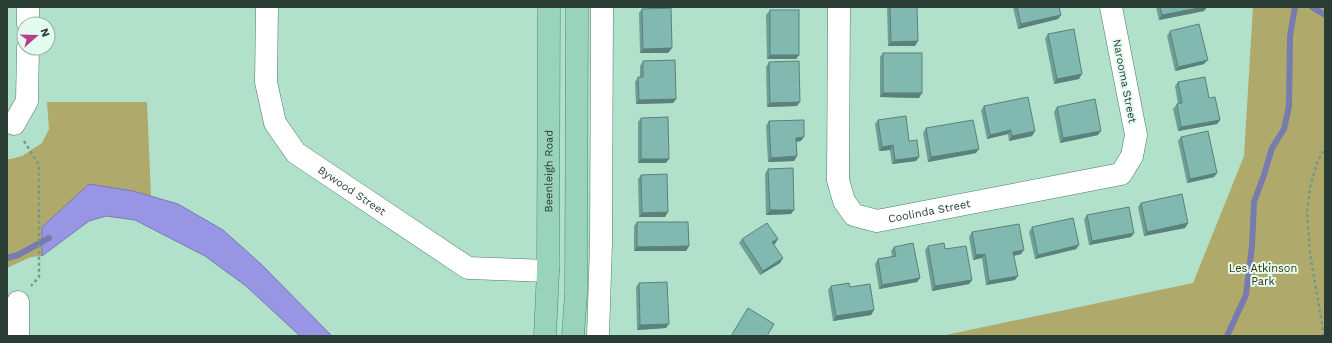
<svg xmlns="http://www.w3.org/2000/svg" width="1332" height="343" viewBox="0 0 1332 343" font-family="'Work Sans',sans-serif">
	<style>
		.green { fill: #afaa6b }
		.water { fill: #9896e4; stroke: #777baf }
		.lines { fill: none; stroke-linecap: round; stroke-linejoin: round }
		.stream { stroke: #777baf; stroke-width: 6 }
		.minor-casing { stroke: #4e7b67; stroke-width: 23 }
		.major-casing { stroke: #478b6e; stroke-width: 23 }
		.path { stroke: #759887; stroke-width: 2.5; stroke-dasharray: 3 3; stroke-linecap: butt }
		.minor { stroke: #fff; stroke-width: 22 }
		.major { stroke: #9ad3bb; stroke-width: 22 }
		.wall { fill: #6f9e97 }
		.shaded-wall { fill: #5a817b }
		.building { fill: #81b8b0; stroke: #5a817b }
		.labels { text-anchor: middle; stroke-width: 4; stroke-linejoin: round; paint-order: stroke }
		.street-label { font-size: 11px; fill: #2a3d34; stroke: #e4fbf0 }
		.park-label { font-size: 11px; fill: #37330b; stroke: #e4fbf0 }
	</style>
	<rect width="100%" height="100%" fill="#b1e1ca"/>
	<g class="green">
		<path d="M1253,7h72v329h-384l252,-53 51,-127z"/>
		<path d="M47,102h100l4,94 -18,-5 -91,36v29l-11,1 -24,11v-109h4l11,-3 20,-13 7,-14z"/>
	</g>
	<path class="water" d="M89,184l44,7 45,13 45,26 38,34 71,72h-32l-54,-50 -41,-30 -70,-36 -29,-4 -17,5 -47,35v-29z"/>
	<g class="lines">
		<g class="stream">
			<path d="M1312,7l13,8"/>
			<path d="M7,258l11,-3 31,-17"/>
			<path d="M1227,336l19,-41 6,-49 2,-44 10,-27 8,-27 12,-19 5,-23 1,-70 5,-29"/>
		</g>
		<g class="minor-casing">
			<g id="minor">
				<path id="s1" d="M267,7l-1,75 9,41 21,30 172,115 80,3"/>
				<path id="s2" d="M839,7l-1,173 6,21 10,14 23,6 244,-47 11,-18 4,-21 -25,-128"/>
				<path d="M28,24v-17"/>
				<path d="M14,124l13,-23 1,-53"/>
				<path d="M18,302v34"/>
				<path d="M598,336l3,-93 1,-236"/>
			</g>
		</g>
		<g class="major-casing">
			<g id="major">
				<path id="s3" d="M545,336l3,-65 1,-264"/>
				<path d="M573,336l3,-43 1,-286"/>
			</g>
		</g>
		<g class="path">
			<path d="M24,141l15,24v112l-8,9"/>
			<path d="M1324,336l-14,-83 -3,-42 3,-23 7,-26 8,-14"/>
		</g>
		<use href="#minor" class="minor"/>
		<use href="#major" class="major"/>
	</g>
	<g class="wall">
		<path d="M887,7h30l-2,39h-27z"/>
		<path d="M1013,7h46l2,8 -3,4 -40,10z"/>
		<path d="M1156,7h51l-3,4 -45,9z"/>
		<path d="M642,9l30,39 -4,5h-28l-1,-40z"/>
		<path d="M770,10l29,45 -3,4h-29l-1,-44z"/>
		<path d="M1170,31l34,33 -29,7 -8,-35z"/>
		<path d="M1048,34l31,45 -25,5 -9,-46z"/>
		<path d="M883,53l36,45 -39,-1v-40z"/>
		<path d="M643,61l33,38 -3,4 -37,1 -1,-22 3,-5h2v-11z"/>
		<path d="M769,62l28,44 -30,1 -1,-40z"/>
		<path d="M1178,82l31,16 11,22 -3,4 -39,7 -5,-22 4,-5h1l-3,-18z"/>
		<path d="M984,106l51,25 -3,5 -23,5 -1,-7 -21,5 -6,-29z"/>
		<path d="M1057,107l41,28 -38,8 -6,-31z"/>
		<path d="M641,118l25,45h-28v-41z"/>
		<path d="M878,120l31,21 10,16 -3,4 -24,3 -2,-14 -11,1 -4,-27z"/>
		<path d="M769,121l32,20 -5,1 1,14 -3,5 -26,1 -2,-36z"/>
		<path d="M926,128l50,25 -48,9 -5,-29z"/>
		<path d="M1181,137l36,36 -3,4 -27,6 -9,-42z"/>
		<path d="M768,169l23,45 -25,1 -1,-41z"/>
		<path d="M641,175l24,42h-26l-1,-38z"/>
		<path d="M1141,203l47,20 -3,5 -41,8 -6,-29z"/>
		<path d="M1087,215l47,18 -3,4 -42,8 -5,-26z"/>
		<path d="M637,222l52,24 -3,5h-52v-25z"/>
		<path d="M1032,227l47,18 -3,4 -41,10 -6,-27z"/>
		<path d="M972,232l49,22 -7,2 1,24 -29,5 -4,-27 -9,2 -4,-23z"/>
		<path d="M742,239h36l-4,5 6,19 -20,12 -21,-32z"/>
		<path d="M928,246l17,3 27,31 -3,4 -37,7 -7,-41z"/>
		<path d="M894,247l26,31 -3,4 -38,7 -4,-25 3,-5 14,-2 -1,-6z"/>
		<path d="M639,283l27,45 -29,2 -1,-43z"/>
		<path d="M831,286l19,1 24,23 -3,5 -38,6 -5,-31z"/>
	</g>
	<g class="shaded-wall">
		<path d="M1204,7h3l-3,4 -45,9 3,-5z"/>
		<path d="M1061,15l-3,4 -40,10 3,-5z"/>
		<path d="M918,41l-3,5h-27l3,-4z"/>
		<path d="M672,48l-4,5h-28l3,-4z"/>
		<path d="M770,55h29l-3,4h-29z"/>
		<path d="M1208,60l-4,4 -29,7 3,-4z"/>
		<path d="M1082,74l-3,5 -25,5 3,-5z"/>
		<path d="M883,93h39l-3,5 -39,-1z"/>
		<path d="M676,99l-3,4 -37,1 3,-4z"/>
		<path d="M800,102l-3,4 -30,1 3,-4z"/>
		<path d="M1220,120l-3,4 -39,7 3,-4z"/>
		<path d="M1011,130l-3,4 -21,5 3,-4z"/>
		<path d="M1035,131l-3,5 -23,5 3,-5z"/>
		<path d="M1101,131l-3,4 -38,8 3,-5z"/>
		<path d="M804,137l-3,4 -8,1 3,-4z"/>
		<path d="M893,145l-3,5 -11,1 3,-4z"/>
		<path d="M979,149l-3,4 -48,9 3,-5z"/>
		<path d="M797,156l-3,5 -26,1 3,-4z"/>
		<path d="M919,157l-3,4 -24,3 3,-4z"/>
		<path d="M641,159h28l-3,4h-28z"/>
		<path d="M1217,173l-3,4 -27,6 3,-4z"/>
		<path d="M770,210h24l-3,4 -25,1z"/>
		<path d="M668,212l-3,5h-26l3,-4z"/>
		<path d="M1188,223l-3,5 -41,8 3,-4z"/>
		<path d="M1134,233l-3,4 -42,8 3,-4z"/>
		<path d="M778,239l-3,5 -6,3 3,-5z"/>
		<path d="M1079,245l-3,4 -41,10 3,-4z"/>
		<path d="M689,246l-3,5h-52l3,-4z"/>
		<path d="M1024,250l-3,4 -11,2 3,-4z"/>
		<path d="M985,254l-3,4 -9,2 3,-5z"/>
		<path d="M783,258l-3,5 -20,12 3,-4z"/>
		<path d="M1018,276l-3,4 -29,5 3,-4z"/>
		<path d="M920,278l-3,4 -38,7 3,-4z"/>
		<path d="M972,280l-3,4 -37,7 3,-5z"/>
		<path d="M874,310l-3,5 -38,6 3,-5z"/>
		<path d="M669,324l-3,4 -29,2 3,-5z"/>
	</g>
	<g class="building">
		<path d="M890,7h27l1,34 -27,1z"/>
		<path d="M1017,7h42l2,8 -40,9z"/>
		<path d="M1160,7h44l-42,8z"/>
		<path d="M671,8l1,40 -29,1 -1,-40z"/>
		<rect x="770" y="10" width="29" height="45"/>
		<path d="M1199,24l9,36 -30,7 -8,-36z"/>
		<path d="M1074,29l8,45 -25,5 -9,-45z"/>
		<rect x="883" y="53" width="39" height="40"/>
		<path d="M675,60l1,39 -37,1 -1,-23h5v-16z"/>
		<path d="M799,61l1,41 -30,1 -1,-41z"/>
		<path d="M1205,77l4,21 6,-1 5,23 -39,7 -4,-23 5,-1 -4,-21z"/>
		<path d="M1028,97l7,34 -23,5 -1,-6 -21,5 -6,-29z"/>
		<path d="M1095,99l6,32 -38,7 -6,-31z"/>
		<path d="M906,116l3,25 8,-1 2,17 -24,3 -2,-15 -11,2 -4,-27z"/>
		<path d="M668,117l1,42h-28v-41z"/>
		<path d="M804,120v17l-8,1 1,18 -26,2 -2,-37z"/>
		<path d="M973,120l6,29 -48,8 -5,-29z"/>
		<path d="M1208,131l9,42 -27,6 -9,-42z"/>
		<path d="M793,168l1,42h-24l-2,-41z"/>
		<path d="M667,174l1,38 -26,1 -1,-38z"/>
		<path d="M1182,194l6,29 -41,9 -6,-29z"/>
		<path d="M1129,207l5,26 -42,8 -5,-26z"/>
		<path d="M1073,218l6,27 -41,10 -6,-28z"/>
		<path d="M637,222h51l1,24 -52,1z"/>
		<path d="M767,223l11,16 -6,3 11,16 -20,13 -21,-32z"/>
		<path d="M1019,224l5,26 -11,2 5,24 -29,5 -4,-27 -9,1 -4,-23z"/>
		<path d="M913,243l7,35 -38,7 -4,-26 18,-3 -2,-9z"/>
		<path d="M944,243l1,6 21,-3 6,34 -37,6 -7,-40z"/>
		<path d="M667,282l2,42 -29,1 -1,-42z"/>
		<path d="M849,283l1,4 20,-3 4,26 -38,6 -5,-30z"/>
		<path d="M748,308l26,16 -7,12h-36z"/>
	</g>
	<g class="labels">
		<g class="street-label">
			<text transform="translate(1125 81) rotate(79)" y="4">Narooma Street</text>
			<text dy="4" stroke="none"><textPath href="#s3" startOffset="165">Beenleigh Road</textPath></text>
			<text dy="4" stroke="none"><textPath href="#s1" startOffset="221">Bywood Street</textPath></text>
			<text dy="4" stroke="none"><textPath href="#s2" startOffset="289">Coolinda Street</textPath></text>
		</g>
		<g class="park-label">
			<text x="1263" y="272">Les Atkinson<tspan x="1263" dy="13">Park</tspan></text>
		</g>
	</g>
	<rect width="1332" height="343" fill="none" stroke="#2a3d34" stroke-width="16"/>
	<g transform="translate(36 36) rotate(70)"><circle r="19" fill="#e4fbf0" stroke="#9aafa5"/>
	<path d="M0-3L7 15L0 10L-7 15Z" fill="#b93e8e"/>
	<text y="-6" font-size="11" font-weight="bold" text-anchor="middle" fill="#2a3d34">N</text>
	</g>
</svg>
